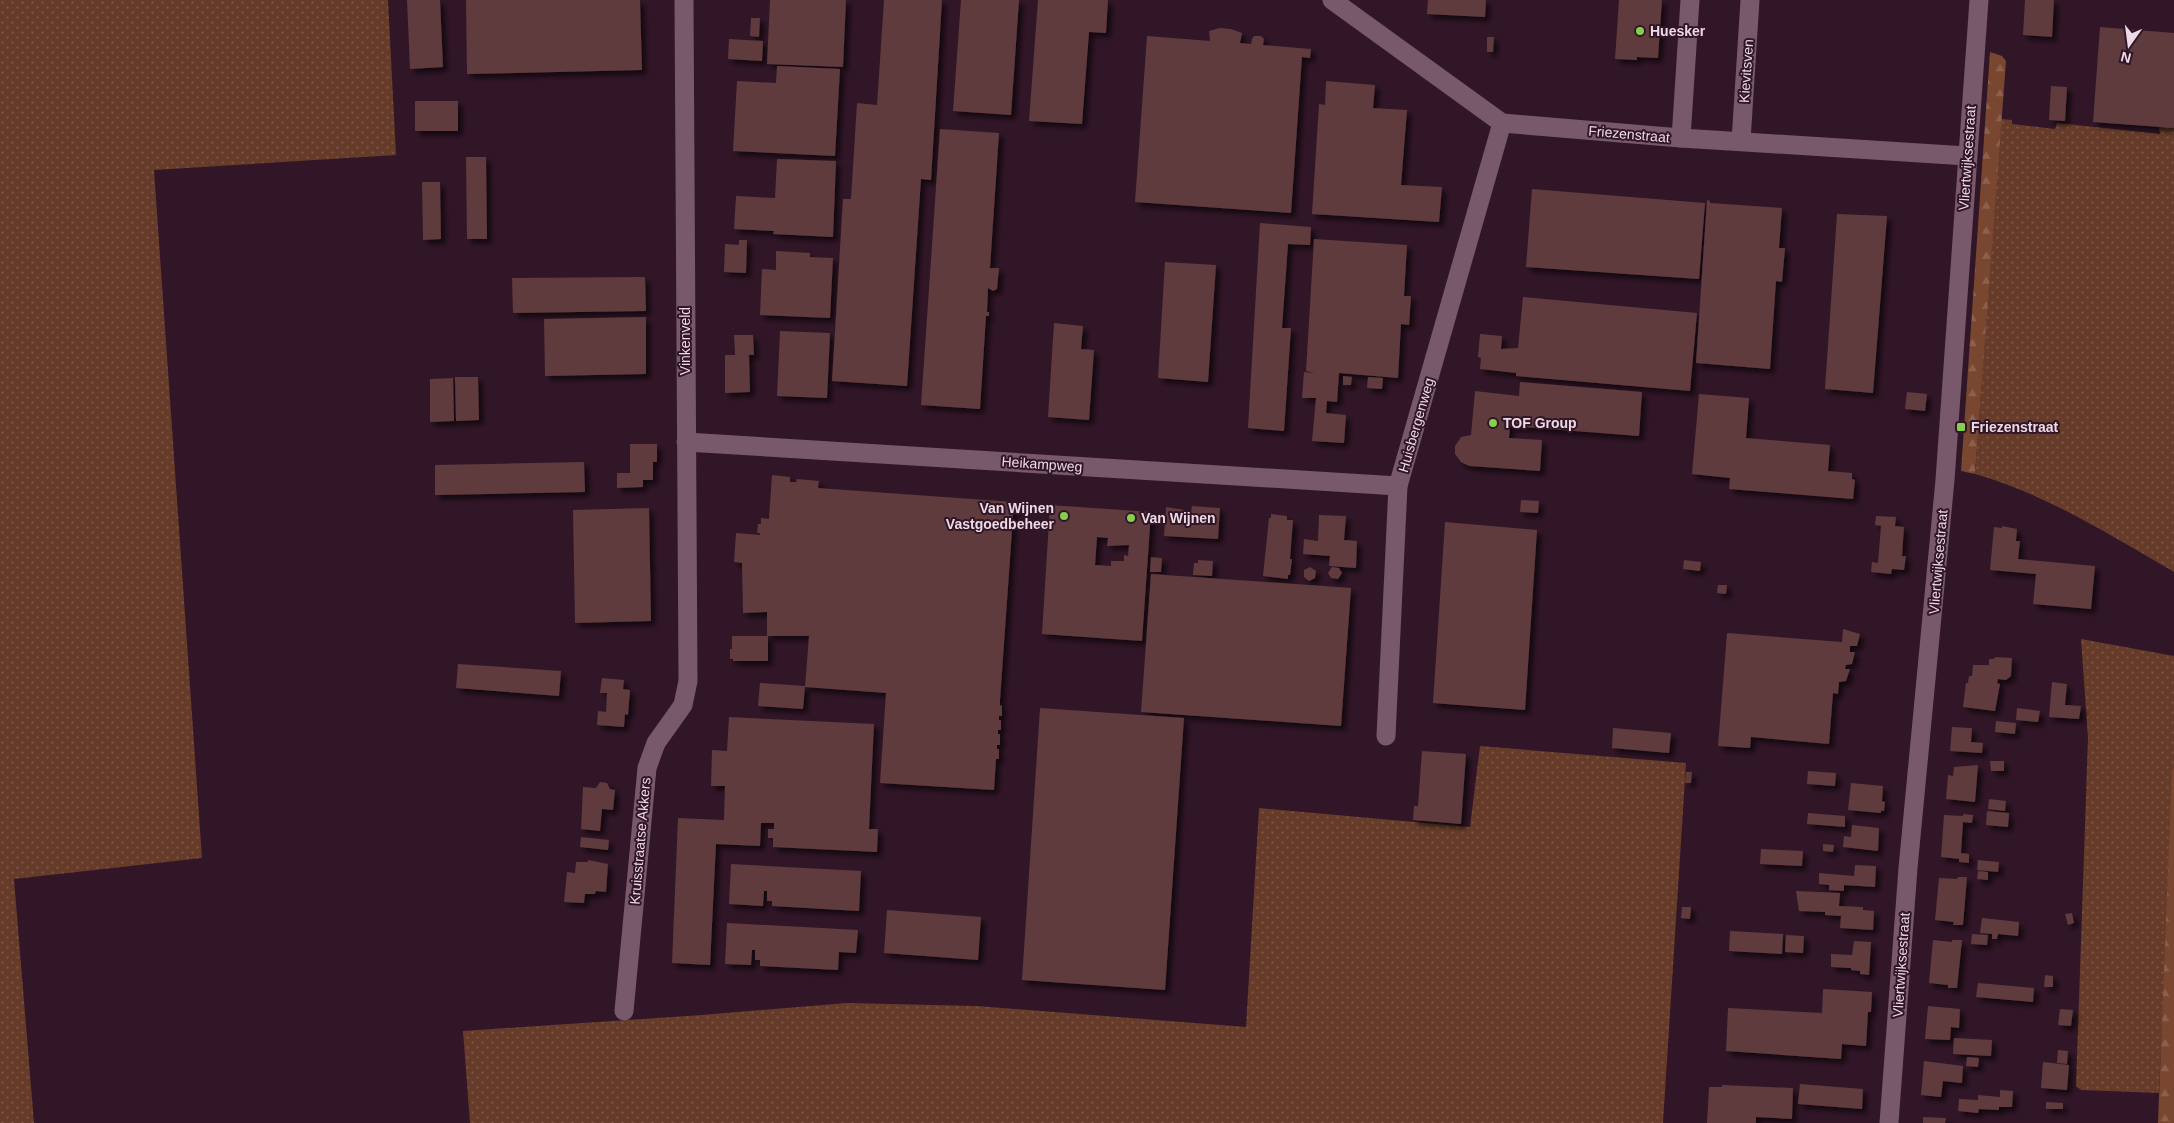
<svg xmlns="http://www.w3.org/2000/svg" width="2174" height="1123" viewBox="0 0 2174 1123" font-family="Helvetica,sans-serif">
	<style>
		.grass { fill: url(#grass-dots) }
		.forest { fill: url(#forest-firs) }
		.building { fill: #5e3b3e; fill-rule: evenodd; filter: url(#shadow) }
		.lines { fill: none; stroke-linecap: round; stroke-linejoin: round }
		.minor { stroke: #78586b; stroke-width: 19 }
		.poi-dot { fill: #85cf4c; stroke: #311627; stroke-width: 2 }
		.labels { text-anchor: middle; stroke-width: 4; stroke-linejoin: round; paint-order: stroke }
		.poi-label { font-size: 14px; font-weight: bold; fill: #eddae4; stroke: #311627; text-anchor: start }
		.street-label { font-size: 14px; fill: #eddae4; stroke: #311627 }
	</style>
	<defs>
		<pattern id="grass-dots" width="8" height="8" patternUnits="userSpaceOnUse" patternTransform="scale(1.25)"><rect width="8" height="8" fill="#663b29"/><path d="M2 2h.1M6 6h.1" fill="none" stroke="#7c5748" stroke-width="1.8" stroke-linecap="round"/></pattern>
		<pattern id="forest-firs" width="22" height="20" patternUnits="userSpaceOnUse" patternTransform="scale(1.25)"><rect width="22" height="20" fill="#794630"/><path d="M5 1l3.5 6h-7zM16 11l3.5 6h-7z" fill="#8c604e"/></pattern>
		<filter id="shadow"><feDropShadow dx="4.5" dy="4.5" stdDeviation="2.5" flood-color="#0009"/></filter>
	</defs>
	<rect width="100%" height="100%" fill="#311627"/>
	<g class="grass">
		<path d="M0,0h388l8,155 -242,15 48,688 -188,21 20,244h-34z"/>
		<path d="M2174,86v486c-64,-37 -128,-78 -199,-98l26,-355 11,1v4l43,5 2,-6 103,11 -3,-21z"/>
		<path d="M2081,639l93,17v110l-15,327 -78,-3 -5,-4 12,-348z"/>
		<path d="M1480,746l206,17 -23,360h-1193l-7,-92 239,-16 145,-12 130,3 269,21 13,-219 211,19z"/>
	</g>
	<g class="forest">
		<path d="M1990,52l12,4 4,5 -31,413 -14,-3z"/>
		<path d="M2174,766v357h-16l14,-352z"/>
	</g>
	<g class="building">
		<path d="M407,0h33l3,67 -33,2z"/>
		<path d="M466,0h174l2,70 -175,4z"/>
		<path d="M770,0h76l-3,67 -76,-3z"/>
		<path d="M884,0h58l-11,180 -10,-1 -14,207 -75,-5 11,-182h8l6,-96 20,2z"/>
		<path d="M961,0h58l-8,115 -58,-4z"/>
		<path d="M1038,0h70l-2,33 -17,-1 -7,92 -53,-3z"/>
		<path d="M1428,0h58l-1,17 -58,-3z"/>
		<path d="M1619,0h43l-4,58 -21,-1v3l-22,-1z"/>
		<path d="M2025,0h29l-2,37 -29,-2z"/>
		<path d="M751,18h9l-1,19 -9,-1z"/>
		<path d="M2100,27l74,6v95l-81,-6z"/>
		<path d="M1220,28l11,1 11,4 -2,10 11,1 1,-5 2,-3h7l3,3 -1,6 48,4 -1,9 -8,-1 -11,156 -156,-11 12,-166 63,5 -1,-10z"/>
		<path d="M1487,37h7l-1,15h-6z"/>
		<path d="M729,39l34,2 -1,20 -34,-2z"/>
		<path d="M777,66l63,3 -5,87 -102,-5 4,-70 39,2z"/>
		<path d="M1326,81l49,4 -2,23 34,2 -6,75 41,2 -3,35 -127,-8 7,-110 6,1z"/>
		<path d="M2051,86l16,1 -2,34 -16,-1z"/>
		<rect x="415" y="101" width="43" height="30"/>
		<path d="M940,129l59,4 -9,135h9l-2,21 -4,2 -5,-3 -1,24h2v4h-3l-6,93 -59,-4z"/>
		<path d="M466,157h20l1,82h-20z"/>
		<path d="M777,159l59,2 -3,76 -60,-3 1,-3 -40,-2 2,-33 39,2z"/>
		<path d="M422,182h18l1,57 -18,1z"/>
		<path d="M1532,189l173,14 -6,76 -173,-12z"/>
		<path d="M1707,200l3,1v2l72,5 -3,40h6l-3,34 -6,-1 -6,88 -74,-6z"/>
		<path d="M1837,214l50,2 -14,177 -48,-4z"/>
		<path d="M1260,223l51,4 -1,18 -22,-1 -6,84h9l-7,103 -36,-3z"/>
		<path d="M1314,239l93,6 -3,51h7l-2,29 -8,-1 -3,54 -59,-5 -2,29 -10,-1 -1,12 20,2 -2,28 -32,-2 4,-43h-14l2,-26 11,1 -9,-2z"/>
		<path d="M739,240h8l-1,33 -22,-1 1,-28 14,1z"/>
		<path d="M776,251l34,2v4l23,1 -3,60 -70,-3 2,-46 14,1z"/>
		<path d="M1165,262l51,3 -8,117 -50,-4z"/>
		<path d="M645,277l1,34 -133,2 -1,-35z"/>
		<path d="M1523,297l174,16 -7,78 -174,-15v-3l-36,-4 1,-11 -3,-1 2,-23 22,2 -1,13 17,-1z"/>
		<path d="M646,317v57l-101,2 -1,-57z"/>
		<path d="M1054,323l29,3 -2,23 13,1 -5,70 -41,-3z"/>
		<path d="M780,331l50,2 -3,65 -50,-2z"/>
		<path d="M734,335h19l1,20h-5l1,37 -25,1v-38h10z"/>
		<path d="M1343,376l9,1 -1,8h-8z"/>
		<path d="M455,377h23l1,43 -23,1z"/>
		<path d="M1368,377l15,1 -1,11 -15,-1z"/>
		<path d="M453,378l1,43 -24,1v-43z"/>
		<path d="M1520,382l122,10 -3,44 -129,-10 -1,12 33,2 -2,31 -71,-5 -8,-4 -6,-8v-8l6,-9 10,-2 4,-44 44,5z"/>
		<path d="M1907,392l20,2 -2,17 -20,-2z"/>
		<path d="M1699,394l50,4 -3,40 84,7 -2,26 24,2v6l3,1 -2,19 -124,-10 1,-11 -38,-4z"/>
		<path d="M630,444h27v18h-4v18h-10v7l-26,1v-15h13z"/>
		<path d="M584,462l1,30 -150,3v-30z"/>
		<path d="M772,475l18,2v5h6l1,-3 22,2 -1,7 196,14 -14,198v5l2,1v10h-3v4h2v10h-3v4h2v11h-3v4h2v10h-3l-2,31 -114,-7 6,-90 -81,-6 4,-51h-41v25h-35v-2h-3v-10h2v-13h35v-24l-24,1 -1,-50 -8,-1 2,-29 24,2v-2h-3l1,-9h3v-6l8,1z"/>
		<path d="M1521,500l18,1 -1,12 -18,-1z"/>
		<path d="M1050,505l101,7 -9,129 -100,-7zM1097,537l11,1 -1,8 22,-1 -1,11 -4,-1v6h-13v5l-16,-1z"/>
		<path d="M1192,506l28,2 -2,31 -54,-3 2,-29 25,4z"/>
		<path d="M649,508l2,113 -76,2 -2,-113z"/>
		<path d="M1271,514l16,2v4h6l-3,39h2l-2,16h-2v4l-25,-3 6,-58h2z"/>
		<path d="M1319,515l27,1 -2,24 13,1 -1,27 -27,-2 1,-10 -27,-2 1,-15 14,2z"/>
		<path d="M1876,516l20,1 -1,9 9,1 -2,29h4l-2,14 -12,-1 -1,5 -20,-2 1,-10 6,1 3,-37 -6,-1z"/>
		<path d="M1445,522l92,8 -12,180 -92,-7z"/>
		<path d="M2002,526l15,3 -1,12h4l-2,18 77,7 -4,43 -58,-5 3,-30 -46,-4 4,-43 8,1z"/>
		<path d="M1151,557l11,1 -1,14h-11z"/>
		<path d="M1198,560l15,1 -1,15 -19,-1 1,-12h4z"/>
		<path d="M1684,560l17,2 -1,9 -17,-2z"/>
		<path d="M1310,567l6,4 -1,7 -6,3 -5,-4v-7z"/>
		<path d="M1332,567l7,1 3,5 -4,6 -7,-1 -3,-5z"/>
		<path d="M1151,574l200,14 -10,138 -200,-14z"/>
		<path d="M1718,585h9l-1,9 -9,-1z"/>
		<path d="M1843,629l17,5 -3,12h-7v6h5l-3,12 -6,1 -1,4h5l-4,12 -7,1 -1,12 -5,-1 -4,51 -78,-7 -1,11 -32,-2 9,-113 115,9z"/>
		<path d="M1996,657l16,1 -1,18 -5,4 -8,-1 -1,4 3,1 -5,27 -32,-4 3,-24h2l1,-7h3l1,-11h16v-6h4z"/>
		<path d="M458,664l103,7 -2,25 -103,-8z"/>
		<path d="M602,678l22,2 -1,9 7,1 -2,25 -3,-1 -1,13 -27,-2 1,-14 8,1 1,-19h-7z"/>
		<path d="M2052,682l15,2 -2,21 16,1 -2,13 -30,-2z"/>
		<path d="M760,683l45,3 -2,23 -45,-3z"/>
		<path d="M1040,708l144,10 -19,272 -143,-10z"/>
		<path d="M2017,708l23,3 -2,11 -22,-2z"/>
		<path d="M729,717l145,7 -5,105h9l-1,23 -104,-5v-9h-5v-9h6v-6h-13l-1,23 -44,-2 -6,121 -38,-2 6,-145 46,2 1,-34h-14l1,-36 15,1z"/>
		<path d="M1996,721l20,2 -1,11 -20,-2z"/>
		<path d="M1952,727l20,1 -1,14 12,1 -1,10 -32,-2z"/>
		<path d="M1613,728l58,5 -2,20 -57,-5z"/>
		<path d="M1422,751l44,3 -5,70 -48,-4 1,-14h4z"/>
		<path d="M1990,761h14v10h-13z"/>
		<path d="M1978,765l-3,37 -29,-3 2,-24 5,1 1,-9z"/>
		<path d="M1808,771l28,2 -1,13 -28,-2z"/>
		<path d="M1686,772h6l-1,11h-6z"/>
		<path d="M600,782l7,1 3,6 5,1 -2,20 -11,-1 -2,22 -19,-2 2,-42 13,1z"/>
		<path d="M1851,783l32,3 -1,15 3,1 -1,9h-3v2l-33,-3z"/>
		<path d="M1989,799l17,2 -1,10 -17,-2z"/>
		<path d="M1987,811l22,2 -1,14 -22,-2z"/>
		<path d="M1808,813l37,3v11l-38,-3z"/>
		<path d="M1963,814l10,1 -1,8 -9,-1 -2,31 8,1v9l-10,-1v-3l-18,-2 3,-42 19,1z"/>
		<path d="M1852,825l27,3 -1,23 -35,-4 1,-11 7,1z"/>
		<path d="M581,837l28,3 -1,10 -28,-3z"/>
		<path d="M1823,844l11,1 -1,7 -10,-1z"/>
		<path d="M1761,849l42,2 -1,15 -42,-2z"/>
		<path d="M588,860l20,4 -2,28 -10,-1 -1,3h-10l-1,9 -20,-1 3,-30 8,1 1,-11h12z"/>
		<path d="M1978,860l21,2 -1,10 -21,-2z"/>
		<path d="M731,864l130,7 -2,40 -87,-5v-5h-5v-10h-3l-1,15 -34,-2z"/>
		<path d="M1855,865l21,1 -1,21 -31,-2v6l-15,-1v-5l-10,-1v-11l35,3z"/>
		<path d="M1978,871l10,1v8l-11,-1z"/>
		<path d="M1958,877h9l-4,48h-10l1,-3 -19,-2 4,-42 18,1z"/>
		<path d="M1796,891l44,2 -1,13 24,1v3l11,1 -1,19 -33,-2 1,-12 -16,-1v-3l-26,-1z"/>
		<path d="M1682,907h9l-1,12 -9,-1z"/>
		<path d="M887,910l94,7 -3,43 -94,-7z"/>
		<path d="M2072,913l2,10 -6,2 -3,-11z"/>
		<path d="M1982,918l37,4 -1,14 -20,-2 -1,5h-5v-5l-12,-1z"/>
		<path d="M727,923l131,7 -2,23 -17,-1 -1,18 -78,-4v-6h-5v-10h-3l-1,15 -26,-1z"/>
		<path d="M1730,931l53,3 -1,20 -53,-3z"/>
		<path d="M1972,934l16,1 -1,10 -16,-1z"/>
		<path d="M1786,935l18,1 -1,17 -18,-1z"/>
		<path d="M1933,940l19,2v-2h10l-5,48h-9v-3l-19,-2z"/>
		<path d="M1854,941l17,1 -2,33 -9,-1v-3l-9,-1v-2l-20,-1v-13l21,1z"/>
		<path d="M2045,975l8,1v11h-9z"/>
		<path d="M1978,983l56,5 -1,14 -57,-5z"/>
		<path d="M1823,989l49,3 -1,20h-3l-2,34 -24,-2 -1,15 -115,-8 2,-43 94,5z"/>
		<path d="M1928,1006l32,3 -1,19 -8,-1 -1,13 -25,-1z"/>
		<path d="M2060,1009l13,1 -2,16 -13,-1z"/>
		<path d="M1954,1038l38,2 -1,16 -38,-2z"/>
		<path d="M2058,1050l10,1 -1,13 -10,-1z"/>
		<path d="M1967,1057l12,1 -1,9 -12,-1z"/>
		<path d="M1924,1061l39,5 -1,17 -19,-2 -2,16 -20,-2z"/>
		<path d="M2043,1062l26,3 -2,25 -26,-2z"/>
		<path d="M1800,1084l63,5 -1,20 -64,-5z"/>
		<path d="M1722,1085l71,3 -1,31 -36,-2v6h-49l2,-36h13z"/>
		<path d="M2000,1090l13,1 -1,16h-13v3l-20,-1 -1,4 -20,-2 1,-12 19,1v-5l22,2z"/>
		<path d="M2046,1102l17,1v6h-17z"/>
		<path d="M1923,1117l23,1 -1,5h-22z"/>
	</g>
	<g class="lines">
		<g class="minor">
			<path d="M1332,0l170,123 179,15 286,18"/>
			<path d="M1681,138l9,-138"/>
			<path d="M1741,141l9,-141"/>
			<path d="M686,442l712,44"/>
			<path d="M1386,736l12,-250 104,-363"/>
			<path d="M624,1011l23,-243 9,-25 27,-38 5,-24 -4,-681"/>
			<path d="M1889,1123l19,-255 37,-388 34,-480"/>
		</g>
	</g>
	<g class="poi-dot">
		<circle cx="1640" cy="31" r="5"/>
		<circle cx="1493" cy="423" r="5"/>
		<rect x="1956" y="422" width="10" height="10" rx="2.5"/>
		<circle cx="1064" cy="516" r="5"/>
		<circle cx="1131" cy="518" r="5"/>
	</g>
	<g class="labels">
		<g class="poi-label">
			<text x="1650" y="36">Huesker</text>
			<text x="1503" y="428">TOF Group</text>
			<text x="1971" y="432">Friezenstraat</text>
			<text x="1054" y="513" text-anchor="end">Van Wijnen<tspan x="1054" dy="16">Vastgoedbeheer</tspan></text>
			<text x="1141" y="523">Van Wijnen</text>
		</g>
		<g class="street-label">
			<text transform="translate(1746 71) rotate(-86)" y="5">Kievitsven</text>
			<text transform="translate(1629 134) rotate(5)" y="5">Friezenstraat</text>
			<text transform="translate(1967 158) rotate(-86)" y="5">Vliertwijksestraat</text>
			<text transform="translate(685 341) rotate(-90)" y="5">Vinkenveld</text>
			<text transform="translate(1416 425) rotate(-74)" y="5">Huisbergenweg</text>
			<text transform="translate(1042 464) rotate(4)" y="5">Heikampweg</text>
			<text transform="translate(1938 562) rotate(-85)" y="5">Vliertwijksestraat</text>
			<text transform="translate(640 841) rotate(-85)" y="5">Kruisstraatse Akkers</text>
			<text transform="translate(1901 965) rotate(-86)" y="5">Vliertwijksestraat</text>
		</g>
	</g>
	<g transform="translate(2129 45) rotate(194)" stroke="#311627" stroke-width="4" paint-order="stroke">
	<path d="M0-4L9 19L0 12L-9 19Z" fill="#eddae4"/>
	<text y="-8" font-size="14" font-weight="bold" text-anchor="middle" fill="#eddae4">N</text>
	</g>
</svg>
